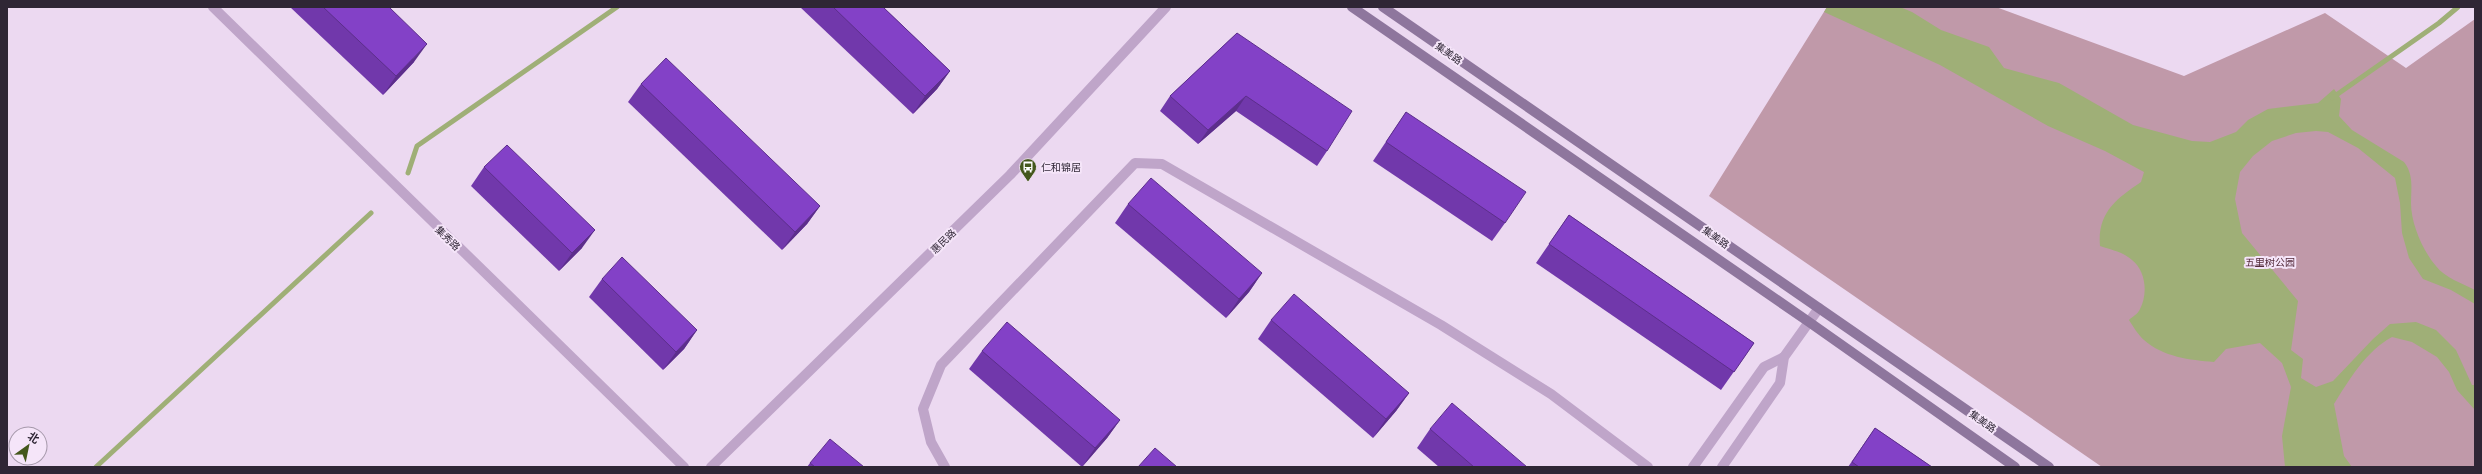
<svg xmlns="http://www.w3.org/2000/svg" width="2482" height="474" viewBox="0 0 2482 474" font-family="'Noto Sans','Noto Sans SC',sans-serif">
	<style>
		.green { fill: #c099a9 }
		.water { fill: #9faf77 }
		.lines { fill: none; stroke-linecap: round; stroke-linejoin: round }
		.stream { stroke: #9faf77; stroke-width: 5 }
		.minor { stroke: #bfa5c9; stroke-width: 10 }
		.tertiary { stroke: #bfa5c9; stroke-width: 10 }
		.secondary { stroke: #8e769d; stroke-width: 10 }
		.wall { fill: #7138ab }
		.shaded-wall { fill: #5c2e8b }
		.building { fill: #8341c7; stroke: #5c2e8b }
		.labels { text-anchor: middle; stroke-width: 4; stroke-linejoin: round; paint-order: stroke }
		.street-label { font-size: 10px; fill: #2f2635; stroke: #f5e5f9 }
		.poi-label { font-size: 10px; fill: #2f2635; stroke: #f5e5f9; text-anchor: start }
		.park-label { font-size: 10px; fill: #532a3a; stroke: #f5e5f9 }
	</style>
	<rect width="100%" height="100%" fill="#ecd9f1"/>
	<path class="green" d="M1827,7h169l188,69 141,-63 81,55 69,-49v448h-373l-393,-271z"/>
	<path class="water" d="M1827,7h73l12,5 29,18 48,17 15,21 55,15 74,42 59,16 18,1 26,-10 12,-12 20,-11 50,-6 16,-14 7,10 -2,17 13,14 52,32c10,13 7,26 7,41 0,21 12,48 25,63 9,12 26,17 39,24v14l-24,-14 -28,-11 -14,-21 -7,-25 -2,-30 -5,-25 -37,-30 -30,-16 -12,-1 -20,2 -24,8 -19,15 -13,16 -5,27 7,34 56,68 -7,49 12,9 -2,19 15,9 17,-6 40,-42 17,-15 26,-2 20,8 20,20 16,35h3v25l-18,-20 -8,-18 -12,-15 -25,-15 -20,-5c-26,14 -43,43 -58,67l10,52 8,11h-67l-3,-31 9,-49 -9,-24 -22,-20 -34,6 -12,13c-24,-2 -51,-5 -70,-22 -6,-5 -11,-14 -15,-20 3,-3 9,-6 11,-11 8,-15 6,-38 -8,-49 -9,-8 -20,-10 -32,-14 -3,-33 16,-47 41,-64l3,-10 -39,-21 -57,-25 -108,-61 -116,-53z"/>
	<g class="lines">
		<g class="stream">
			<path d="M2332,98l107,-75 19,-16"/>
			<path d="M408,173l9,-27 200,-139"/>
			<path d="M96,467l275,-254"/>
		</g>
		<g class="minor">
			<path d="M945,467l-14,-25 -8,-33 18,-44 194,-202 27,1 279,161 110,69 97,73"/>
			<path d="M1693,467l71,-100 20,-10"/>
			<path d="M1722,467l58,-84 4,-26 35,-49"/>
		</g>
		<g class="tertiary">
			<path d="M213,7l471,460"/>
			<path d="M711,467l299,-292 156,-168"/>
		</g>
		<g class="secondary">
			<path d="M1352,7l457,315 206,145"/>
			<path d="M1383,7l666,460"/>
		</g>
	</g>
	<g class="wall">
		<path d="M290,7h99l25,55 -31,33z"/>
		<path d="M800,7h83l67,64 -13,18 -24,25z"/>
		<path d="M1237,33l90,118 -10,15 -81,-55 -38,33 -38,-33 10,-15z"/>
		<path d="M641,84l179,122 -13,18 -25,26 -154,-148z"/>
		<path d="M1406,112l99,111 -13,18 -119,-80z"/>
		<path d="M484,167l98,81 -23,23 -88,-85z"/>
		<path d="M1128,204l134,69 -13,19 -23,26 -111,-95z"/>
		<path d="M1569,215l185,128 -33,47 -185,-127z"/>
		<path d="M602,279l95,51 -13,19 -21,21 -74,-73z"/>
		<path d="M1271,320l138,73 -13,18 -23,27 -115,-99z"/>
		<path d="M982,351l138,69 -13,18 -25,29 -113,-98z"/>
		<path d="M1875,428l57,39h-84z"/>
		<path d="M1430,429l97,38h-88l-22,-19z"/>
		<path d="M810,463l54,4h-57z"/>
	</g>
	<g class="shaded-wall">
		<path d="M427,44l-13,18 -31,33 13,-19z"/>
		<path d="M950,71l-13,18 -24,25 12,-18z"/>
		<path d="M1246,96l-10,15 -38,33 10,-14z"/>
		<path d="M820,206l-13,18 -25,26 13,-18z"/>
		<path d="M595,230l-13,18 -23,23 13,-18z"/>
		<path d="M1262,273l-13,19 -23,26 13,-19z"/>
		<path d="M697,330l-13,19 -21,21 13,-18z"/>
		<path d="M1409,393l-13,18 -23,27 13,-19z"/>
		<path d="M1120,420l-13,18 -25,29 13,-19z"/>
	</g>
	<g class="building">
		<path d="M323,7h66l38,37 -31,32z"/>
		<path d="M833,7h50l67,64 -25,25z"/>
		<path d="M1237,33l115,78 -25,40 -81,-55 -38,34 -38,-34z"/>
		<path d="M666,58l154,148 -25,26 -154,-148z"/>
		<path d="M1406,112l120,80 -21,31 -119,-81z"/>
		<path d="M507,145l88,85 -23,23 -88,-86z"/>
		<path d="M1151,178l111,95 -23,26 -111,-95z"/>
		<path d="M1569,215l185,128 -20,29 -185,-128z"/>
		<path d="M622,257l75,73 -21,22 -74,-73z"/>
		<path d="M1294,294l115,99 -23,26 -115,-99z"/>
		<path d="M1007,322l113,98 -25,28 -113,-97z"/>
		<path d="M1452,403l75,64h-53l-44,-38z"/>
		<path d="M1875,428l57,39h-73l-7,-5z"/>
		<path d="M830,439l34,28h-49l-5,-4z"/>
		<path d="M1155,448l22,19h-39z"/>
	</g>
	<defs>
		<g id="bus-pin" transform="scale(0.9)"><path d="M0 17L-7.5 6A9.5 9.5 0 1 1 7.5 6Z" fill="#44571c" stroke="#f5e5f9"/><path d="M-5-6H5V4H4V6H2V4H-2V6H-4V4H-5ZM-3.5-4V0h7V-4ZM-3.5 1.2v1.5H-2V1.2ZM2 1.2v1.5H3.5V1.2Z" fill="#fff"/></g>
	</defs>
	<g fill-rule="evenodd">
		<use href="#bus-pin" x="1028" y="167"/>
	</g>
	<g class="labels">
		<g class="street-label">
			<text transform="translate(1449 53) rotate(35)" y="4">集美路</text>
			<text transform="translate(1716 237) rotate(35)" y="4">集美路</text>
			<text transform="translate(448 238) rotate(44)" y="4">集秀路</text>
			<text transform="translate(943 241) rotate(-44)" y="4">惠民路</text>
			<text transform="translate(1983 421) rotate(35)" y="4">集美路</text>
		</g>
		<g class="poi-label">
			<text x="1041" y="171">仁和锦居</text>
		</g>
		<g class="park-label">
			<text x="2270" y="266">五里树公园</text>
		</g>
	</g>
	<rect width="2482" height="474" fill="none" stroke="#2f2635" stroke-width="16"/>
	<g transform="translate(28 446) rotate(33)"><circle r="19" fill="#f5e5f9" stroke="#a699ab"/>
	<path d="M0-3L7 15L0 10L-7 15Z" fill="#44571c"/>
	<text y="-6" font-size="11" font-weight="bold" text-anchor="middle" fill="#2f2635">北</text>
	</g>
</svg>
